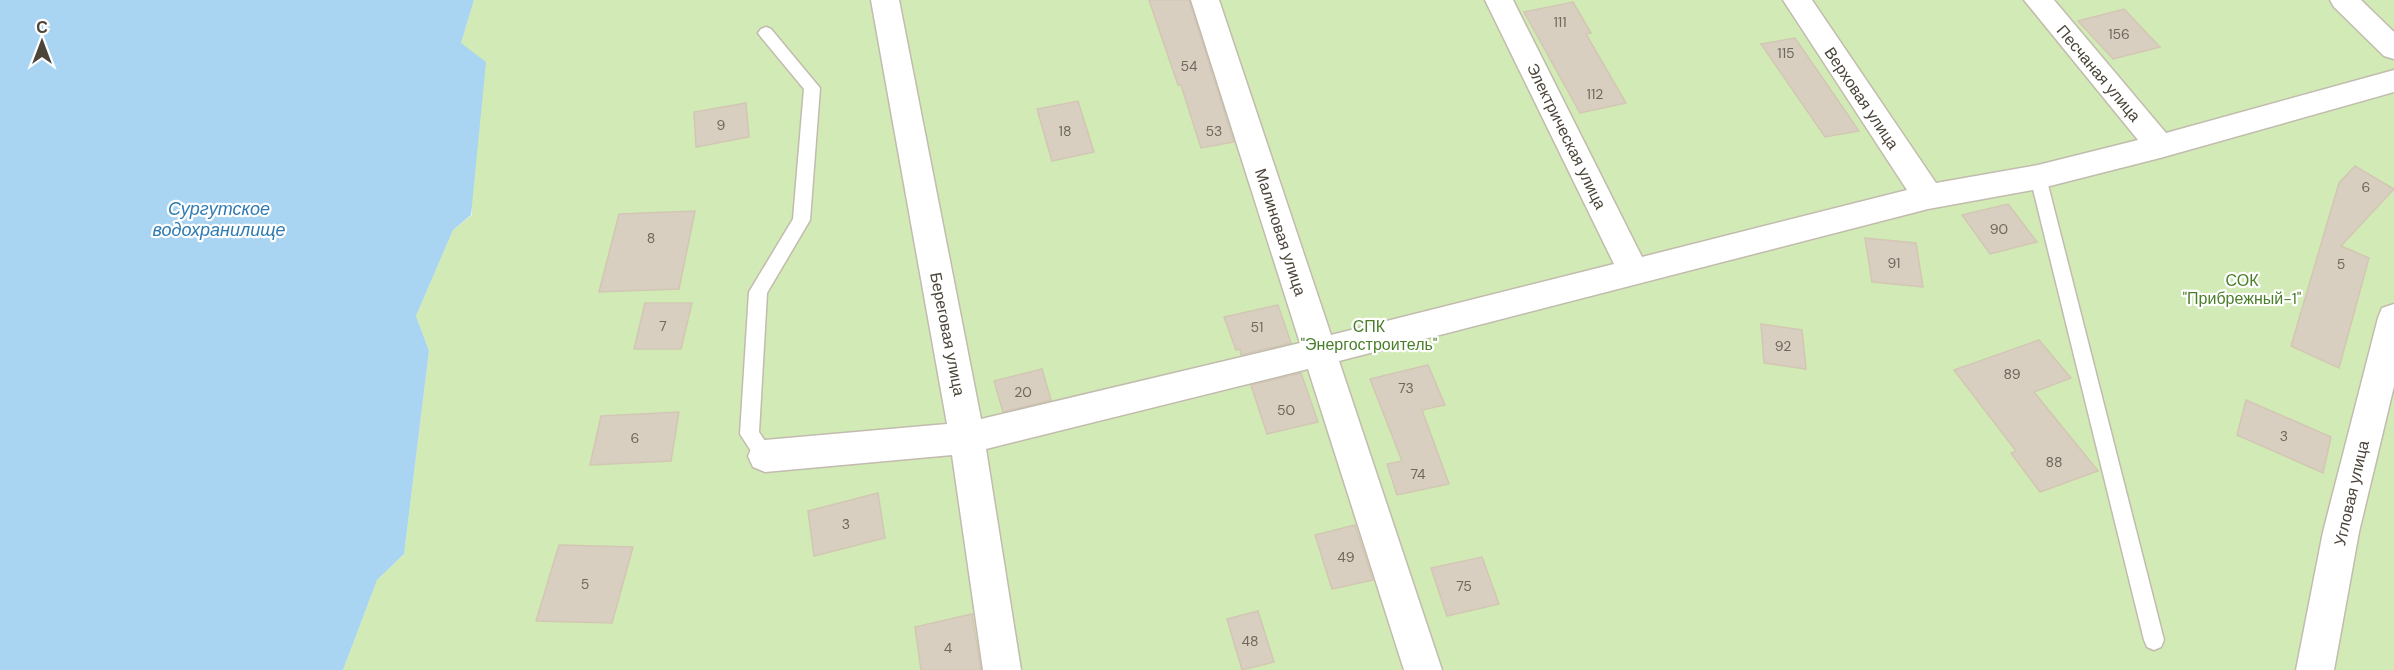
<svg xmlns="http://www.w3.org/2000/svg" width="2394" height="670" viewBox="0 0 2394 670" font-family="'DM Sans',sans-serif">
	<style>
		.green { fill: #d2eab5 }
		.water { fill: #a9d4f2 }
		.building { fill: #d8cfc1; stroke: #d3c7b4; stroke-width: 1.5 }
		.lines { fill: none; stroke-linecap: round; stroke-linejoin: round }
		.service-casing { stroke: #c2bbae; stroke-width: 3 }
		.minor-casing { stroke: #c2bbae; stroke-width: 3 }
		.service { fill: #fff; fill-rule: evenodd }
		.minor { fill: #fff; fill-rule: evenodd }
		.labels { text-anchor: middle; stroke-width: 4.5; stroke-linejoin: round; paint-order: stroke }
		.number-label { font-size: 14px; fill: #6e675b }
		.street-label { font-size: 16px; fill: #4b4439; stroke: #fff }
		.park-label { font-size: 16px; fill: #4a7f2a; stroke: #fff }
		.water-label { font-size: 18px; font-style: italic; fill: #2e7ab2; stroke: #fff }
	</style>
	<rect width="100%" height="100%" fill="#f6f3ec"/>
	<path class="green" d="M474,0h1920v670h-2051l34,-90 27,-26 25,-203 -13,-35 37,-86 19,-15 -11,-172z"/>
	<path class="water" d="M0,0h474l-13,43 25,19 -15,153 -18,15 -37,86 13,35 -25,203 -27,26 -34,90h-343z"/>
	<g class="building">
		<path d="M1149,0h40l45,142 -33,6 -20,-63h-3z"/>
		<path d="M1573,2l18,31 -5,1 40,69 -46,10 -56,-101z"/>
		<path d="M2124,9l36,38 -47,12 -35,-38z"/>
		<path d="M1795,38l64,93 -34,6 -64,-93z"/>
		<path d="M1078,101l16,51 -42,9 -15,-52z"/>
		<path d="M746,103l3,34 -53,10 -2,-35z"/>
		<path d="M2355,166l39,23 -53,57 28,12 -30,110 -48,-22 48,-163z"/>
		<path d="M2008,204l29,38 -47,12 -28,-39z"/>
		<path d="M695,211l-16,78 -80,3 20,-78z"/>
		<path d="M1865,238l51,5 7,44 -51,-5z"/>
		<path d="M645,303h47l-11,46h-47z"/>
		<path d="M1278,305l13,38 -50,12 -1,-6 -4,1 -12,-33z"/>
		<path d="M1761,324l41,6 4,39 -42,-6z"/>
		<path d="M2039,340l32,38 -37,14 64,79 -58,21 -29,-39 5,-2 -62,-81z"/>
		<path d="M1428,365l17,40 -23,5 27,74 -52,11 -10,-31 15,-3 -32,-82z"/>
		<path d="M1042,369l9,31 -48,12 -9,-31z"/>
		<path d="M1301,373l17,49 -51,12 -16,-49z"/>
		<path d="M2246,400l85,37 -8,36 -86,-38z"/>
		<path d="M679,412l-8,49 -81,4 11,-49z"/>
		<path d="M878,493l7,45 -71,18 -6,-45z"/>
		<path d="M1355,525l18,55 -41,9 -17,-54z"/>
		<path d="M559,545l74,2 -21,76 -76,-2z"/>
		<path d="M1482,557l17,47 -52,12 -16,-48z"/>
		<path d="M1258,611l16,51 -32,8 -15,-51z"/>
		<path d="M972,614l9,56h-60l-6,-43z"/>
	</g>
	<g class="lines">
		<g class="service-casing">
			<g id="service">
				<path d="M766,27l5,2 49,59 -10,132 -43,73 -8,139 16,24 -3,6 -7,3 -7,-3 -18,-28 9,-142 44,-73 11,-130 -43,-52 -3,-4 3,-4z"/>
				<path d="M2038,170l6,2 2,5 118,463 -3,7 -7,3 -7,-3 -3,-7 -114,-463 2,-5z"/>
			</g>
		</g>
		<g class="minor-casing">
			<g id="minor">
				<path d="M871,0h28l82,419 319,-76 -109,-343h28l112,335 283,-71 -129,-264h28l129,257 265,-67 -124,-190h29l124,183 102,-18 100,-25 -114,-140h30l112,133 228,-63v22l-234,66 -122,31 -110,20 -589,152 103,309h-38l-96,-301 -322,80 35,221h-38l-31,-215 -187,17 -12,-5 -5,-11 5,-11 12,-5 182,-16z"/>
				<path d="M2330,0h31l33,32v27l-10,-3 -50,-49z"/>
				<path d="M2394,304v82l-35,146 -25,138h-38l27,-138 55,-214 4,-10z"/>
			</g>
		</g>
		<use href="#service" class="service"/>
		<use href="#minor" class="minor"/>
	</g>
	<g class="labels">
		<g class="number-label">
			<text x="1560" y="27">111</text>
			<text x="2119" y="39">156</text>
			<text x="1786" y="58">115</text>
			<text x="1189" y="71">54</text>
			<text x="1595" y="99">112</text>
			<text x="721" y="130">9</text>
			<text x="1065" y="136">18</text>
			<text x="1214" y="136">53</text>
			<text x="2366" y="192">6</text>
			<text x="1999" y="234">90</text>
			<text x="651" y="243">8</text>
			<text x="1894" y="268">91</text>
			<text x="2341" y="269">5</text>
			<text x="663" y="331">7</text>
			<text x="1257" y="332">51</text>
			<text x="1783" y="351">92</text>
			<text x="2012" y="379">89</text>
			<text x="1406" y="393">73</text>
			<text x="1023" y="397">20</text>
			<text x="1286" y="415">50</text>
			<text x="2284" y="441">3</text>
			<text x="635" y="443">6</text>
			<text x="2054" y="467">88</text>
			<text x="1418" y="479">74</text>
			<text x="846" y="529">3</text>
			<text x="1346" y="562">49</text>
			<text x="585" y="589">5</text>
			<text x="1464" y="591">75</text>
			<text x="1250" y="646">48</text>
			<text x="948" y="653">4</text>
		</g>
		<g class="street-label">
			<text transform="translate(2099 73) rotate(50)" y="6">Песчаная улица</text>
			<text transform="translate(1862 98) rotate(56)" y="6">Верховая улица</text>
			<text transform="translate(1567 136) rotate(64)" y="6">Электрическая улица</text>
			<text transform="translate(1281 232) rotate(72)" y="6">Малиновая улица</text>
			<text transform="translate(948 334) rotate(79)" y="6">Береговая улица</text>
			<text transform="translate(2351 493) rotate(-77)" y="6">Угловая улица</text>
		</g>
		<g class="park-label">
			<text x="2242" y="286">СОК<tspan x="2242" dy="18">"Прибрежный-1"</tspan></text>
			<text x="1369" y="332">СПК<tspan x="1369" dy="18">"Энергостроитель"</tspan></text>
		</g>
		<g class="water-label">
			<text x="219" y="215">Сургутское<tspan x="219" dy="21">водохранилище</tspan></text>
		</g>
	</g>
	<g transform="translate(42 42)" stroke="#ffffff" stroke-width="4.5" paint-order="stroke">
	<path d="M0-4.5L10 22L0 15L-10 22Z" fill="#4b4439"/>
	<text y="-9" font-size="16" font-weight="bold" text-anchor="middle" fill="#4b4439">С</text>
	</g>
</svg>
